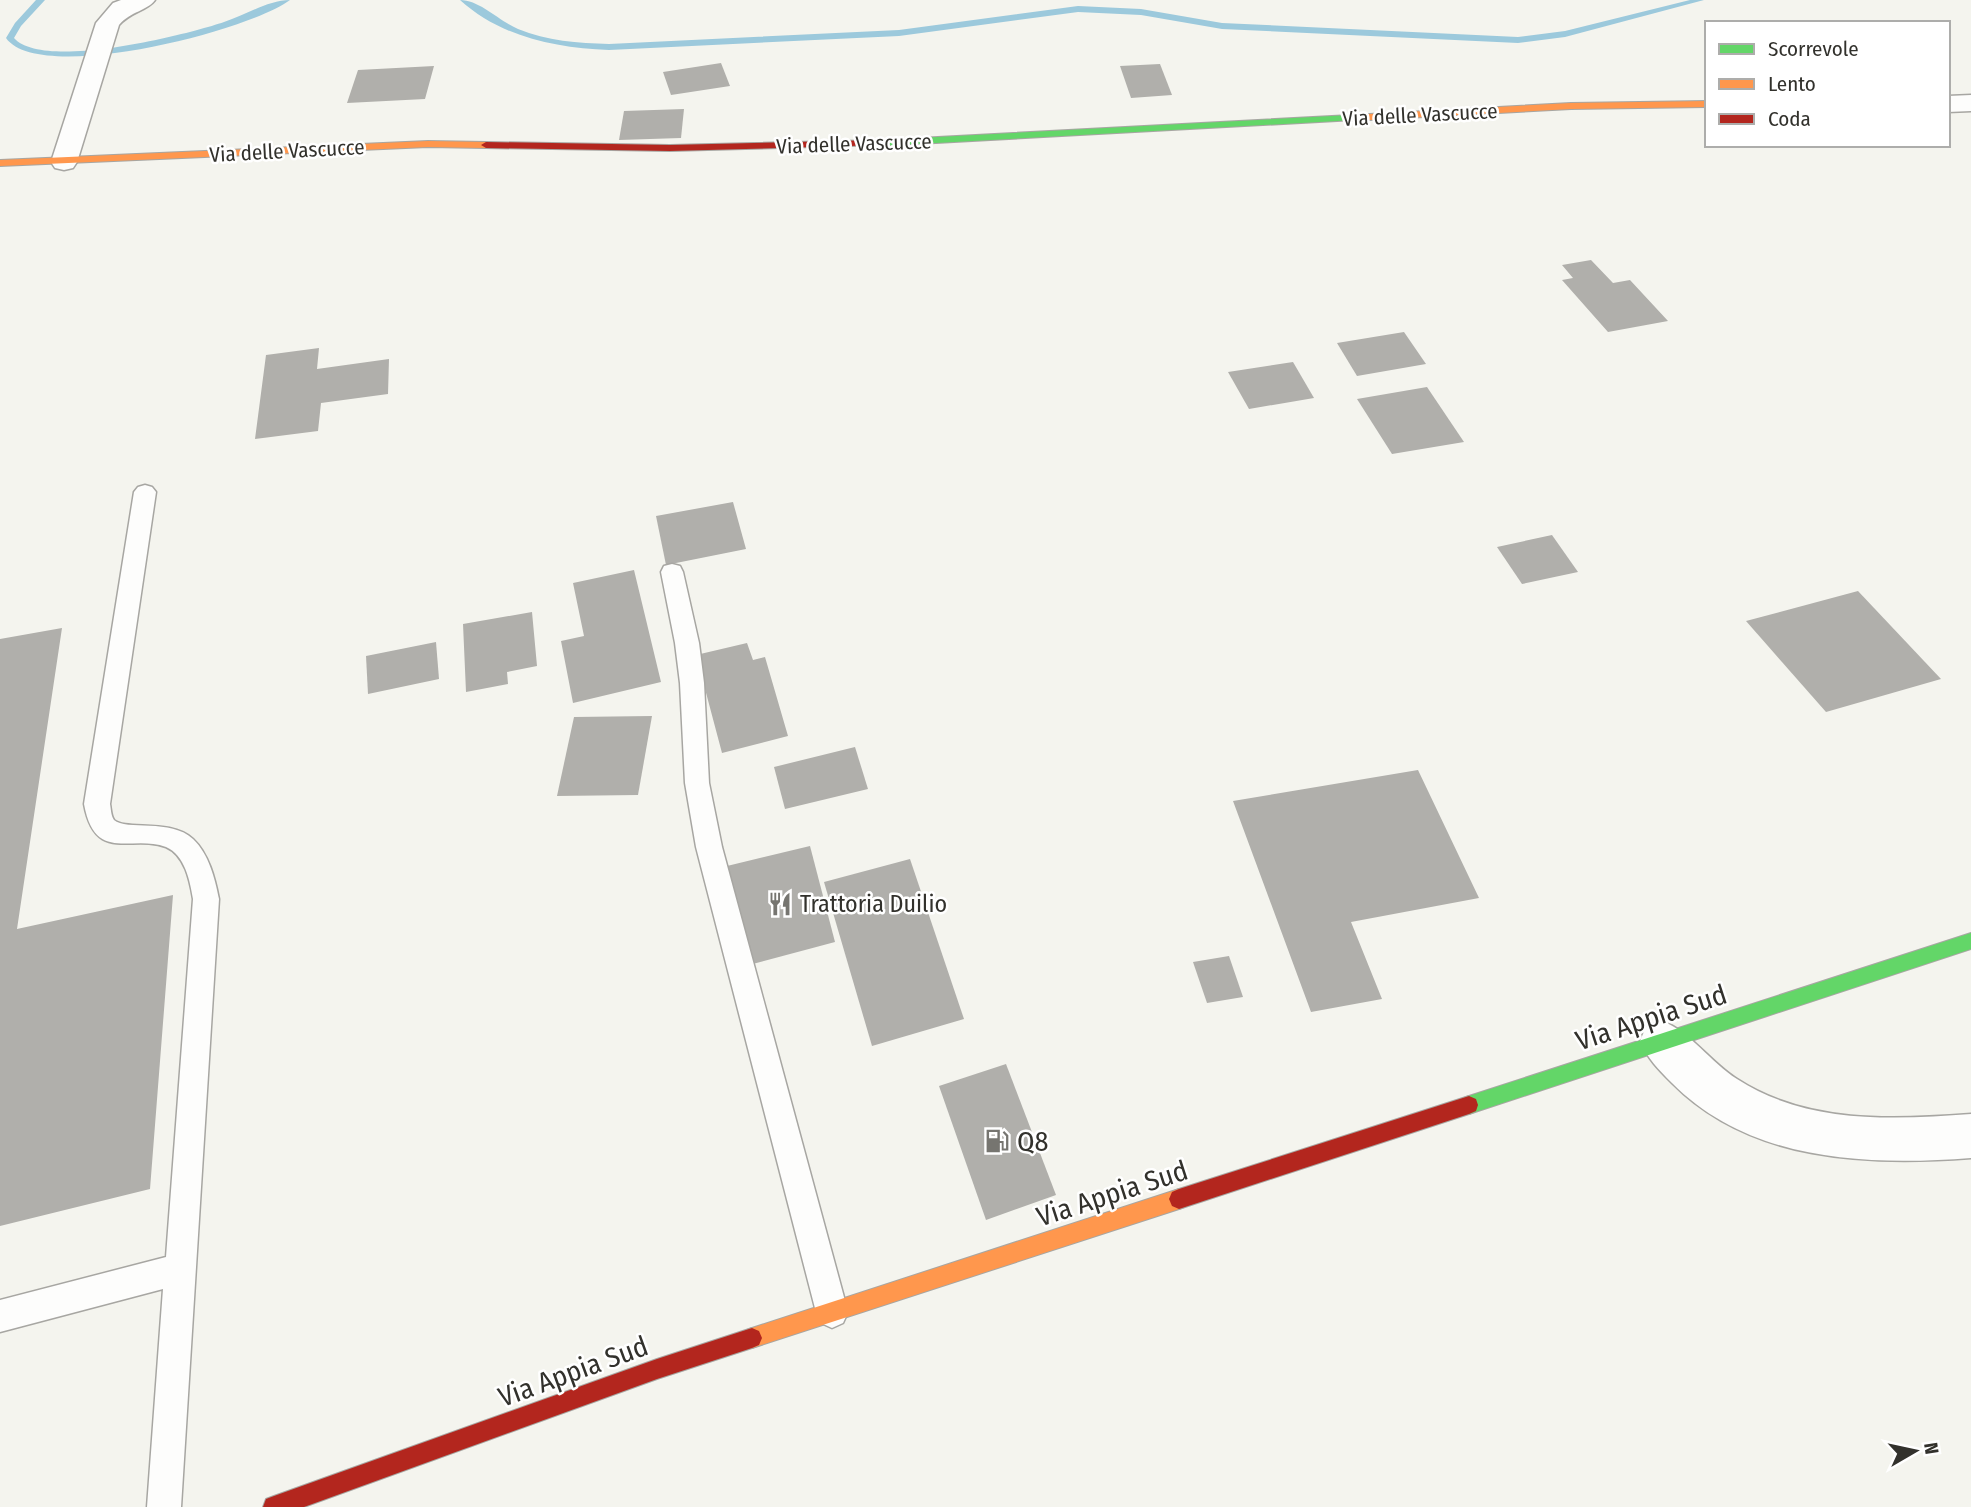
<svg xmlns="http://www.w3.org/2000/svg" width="1971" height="1507" viewBox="0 0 1971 1507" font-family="'Fira Sans Condensed',sans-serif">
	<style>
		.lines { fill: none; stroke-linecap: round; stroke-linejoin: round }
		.stream { fill: #9cc9dc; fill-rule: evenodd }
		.building { fill: #b0afab }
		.lane-casing { stroke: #a7a6a2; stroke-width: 3 }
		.street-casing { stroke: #a7a6a2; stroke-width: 3 }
		.fast-casing { stroke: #a7a6a2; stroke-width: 2 }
		.slow-casing { stroke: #a7a6a2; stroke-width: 2 }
		.jam-casing { stroke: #a7a6a2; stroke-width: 2 }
		.lane { fill: #fdfdfc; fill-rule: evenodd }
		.street { fill: #fdfdfc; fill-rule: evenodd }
		.fast { fill: #63d668; fill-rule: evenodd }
		.slow { fill: #ff974d; fill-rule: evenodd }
		.jam { fill: #b3261e; fill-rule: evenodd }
		.labels { text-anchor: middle; stroke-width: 5; stroke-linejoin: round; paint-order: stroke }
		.far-street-label { font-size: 21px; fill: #32312c; stroke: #fff }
		.poi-label { font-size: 24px; fill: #32312c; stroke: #fff; text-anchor: start }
		.near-street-label { font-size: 28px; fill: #32312c; stroke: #fff }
		.near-poi-label { font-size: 28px; fill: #32312c; stroke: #fff; text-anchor: start }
	</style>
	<rect width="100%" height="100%" fill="#f4f4ee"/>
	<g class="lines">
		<g class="stream">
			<path d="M36,0h9l-24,26 -7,12c29,33 172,-3 210,-16 22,-7 44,-22 66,-22 -41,31 -251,85 -284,38l9,-15z"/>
			<path d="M460,0c20,0 39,21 58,29 29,12 60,14 91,15l290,-14 179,-24 63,3 81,14 296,14 47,-6 125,-31h14l-139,37 -47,6 -296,-14 -81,-14 -63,-3 -179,24 -290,14c-54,-2 -108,-13 -149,-50z"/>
		</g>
	</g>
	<g class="building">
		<path d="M721,63l9,23 -59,9 -8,-23z"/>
		<path d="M1160,64l12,31 -41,3 -11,-32z"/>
		<path d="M434,66l-9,33 -78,4 11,-33z"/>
		<path d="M684,109l-3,29 -62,2 5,-29z"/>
		<path d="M1591,260l22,23 17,-3 38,41 -60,11 -46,-52 11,-2 -11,-13z"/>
		<path d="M1404,332l22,32 -69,12 -20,-33z"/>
		<path d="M319,348l-2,21 72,-10 -1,35 -67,9 -3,28 -63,8 11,-84z"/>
		<path d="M1293,362l21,36 -65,11 -21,-37z"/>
		<path d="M1427,387l37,55 -72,12 -35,-55z"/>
		<path d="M733,502l13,47 -80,16 -10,-49z"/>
		<path d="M1552,535l26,37 -56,12 -25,-37z"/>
		<path d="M634,570l27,112 -88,21 -12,-62 23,-5 -11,-53z"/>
		<path d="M1858,591l83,88 -115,33 -80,-91z"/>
		<path d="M532,612l5,54 -30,6 1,12 -42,8 -3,-68z"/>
		<path d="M62,628l-45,301 156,-34 -23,294 -150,37v-587z"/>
		<path d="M436,642l3,37 -71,15 -2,-38z"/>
		<path d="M747,643l6,17 12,-3 23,79 -66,17 -26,-98z"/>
		<path d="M652,716l-14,79 -81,1 17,-79z"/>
		<path d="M855,747l13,42 -83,20 -11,-42z"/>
		<path d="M1418,770l61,128 -128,24 31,77 -71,13 -78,-211z"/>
		<path d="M810,846l25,96 -86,23 -22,-99z"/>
		<path d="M910,859l54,160 -92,27 -48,-164z"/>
		<path d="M1229,956l14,41 -36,6 -14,-41z"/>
		<path d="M1006,1064l50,131 -70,25 -47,-134z"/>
	</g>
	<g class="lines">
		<g class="lane-casing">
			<g id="lane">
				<path d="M145,485l7,2 4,5 -46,312c1,5 1,12 4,16 12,11 57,-2 79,19 16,15 22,40 26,60l-38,608h-34l16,-218 -163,43v-32l166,-43 27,-358c-3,-18 -8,-44 -27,-52 -35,-13 -71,17 -82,-43l50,-312 4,-5z"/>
				<path d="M672,564l8,2 3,6 16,71 5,40 5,100 13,64 126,465 -5,11 -11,5 -11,-5 -5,-11 -120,-465 -11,-64 -5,-100 -5,-40 -14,-71 3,-6z"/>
			</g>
		</g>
		<g class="street-casing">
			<g id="street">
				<path d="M121,0h34c-8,11 -24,11 -36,25l-42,137 -4,6 -9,2 -9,-2 -4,-6 45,-139 17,-20z"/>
				<path d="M1971,95v16l-23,1v-16z"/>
				<path d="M1662,1021c29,11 48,41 75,58 69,45 156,41 234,35v44c-103,8 -221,4 -299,-75 -13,-13 -25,-25 -32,-42l6,-14z"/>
			</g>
		</g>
		<g class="fast-casing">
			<g id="fast">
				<path d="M1351,115l4,1v4l-474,26 -5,-3 5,-3z"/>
				<path d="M1971,933v16l-502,165 -7,-3 -2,-6 2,-6 7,-3z"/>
			</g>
		</g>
		<g class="slow-casing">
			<g id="slow">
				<path d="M1707,101v6l-136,2 -220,12 -5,-3 5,-3 220,-12z"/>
				<path d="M428,141l58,1 5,3 -5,3 -58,-1 -428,19v-6z"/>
				<path d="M1179,1189l7,3 3,7 -3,7 -7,3 -427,139 -7,-3 -3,-7 3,-7 7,-3z"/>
			</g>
		</g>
		<g class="jam-casing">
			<g id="jam">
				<path d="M881,140l5,3 -1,2 -215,6 -184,-3 -5,-3 5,-3 184,3z"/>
				<path d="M1469,1096l7,3 2,6 -2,6 -7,3 -290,95 -7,-3 -3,-7 3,-7 7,-3z"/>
				<path d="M752,1328l7,3 3,7 -3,7 -7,3 -95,31 -353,128h-41l3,-8 8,-3 383,-137z"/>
			</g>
		</g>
		<use href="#lane" class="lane"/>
		<use href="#street" class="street"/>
		<use href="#fast" class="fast"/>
		<use href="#slow" class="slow"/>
		<use href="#jam" class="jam"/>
	</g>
	<defs>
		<g id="restaurant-bare" transform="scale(1.89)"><path d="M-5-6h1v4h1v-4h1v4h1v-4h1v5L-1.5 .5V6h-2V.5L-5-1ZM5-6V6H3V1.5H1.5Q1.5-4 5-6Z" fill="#767570" stroke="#fff" stroke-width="2.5" paint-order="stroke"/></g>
		<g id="fuel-bare" transform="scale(1.89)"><path d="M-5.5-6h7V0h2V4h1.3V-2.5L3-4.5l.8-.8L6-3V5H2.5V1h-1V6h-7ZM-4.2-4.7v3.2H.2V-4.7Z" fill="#767570" stroke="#fff" stroke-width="2.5" paint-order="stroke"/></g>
	</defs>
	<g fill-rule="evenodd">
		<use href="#restaurant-bare" x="780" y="904"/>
		<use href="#fuel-bare" x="997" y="1141"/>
	</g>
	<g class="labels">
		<g class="far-street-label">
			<text transform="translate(1420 115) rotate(-3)" y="7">Via delle Vascucce</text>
			<text transform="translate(854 144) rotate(-2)" y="7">Via delle Vascucce</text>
			<text transform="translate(287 151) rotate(-3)" y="7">Via delle Vascucce</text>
		</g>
		<g class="poi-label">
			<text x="800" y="912">Trattoria Duilio</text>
		</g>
		<g class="near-street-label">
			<text transform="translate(1651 1017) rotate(-18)" y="10">Via Appia Sud</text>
			<text transform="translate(1112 1193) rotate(-18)" y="10">Via Appia Sud</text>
			<text transform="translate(573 1371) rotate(-20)" y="10">Via Appia Sud</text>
		</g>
		<g class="near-poi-label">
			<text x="1017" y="1151">Q8</text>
		</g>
	</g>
	<rect x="1705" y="21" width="245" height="126" fill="#ffffff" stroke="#adadab" stroke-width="2"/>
	<rect x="1719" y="44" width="35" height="10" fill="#63d668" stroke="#adadab" stroke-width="2"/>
	<text x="1768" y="56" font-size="21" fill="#32312c">Scorrevole</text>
	<rect x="1719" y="79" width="35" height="10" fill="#ff974d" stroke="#adadab" stroke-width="2"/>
	<text x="1768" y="91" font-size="21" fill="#32312c">Lento</text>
	<rect x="1719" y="114" width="35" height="10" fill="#b3261e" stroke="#adadab" stroke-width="2"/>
	<text x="1768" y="126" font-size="21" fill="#32312c">Coda</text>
	<g transform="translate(1915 1451) rotate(81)" stroke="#ffffff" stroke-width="5" paint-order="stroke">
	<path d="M0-5L12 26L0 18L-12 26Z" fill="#32312c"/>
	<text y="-10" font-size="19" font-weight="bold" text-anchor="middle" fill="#32312c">N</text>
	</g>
</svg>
